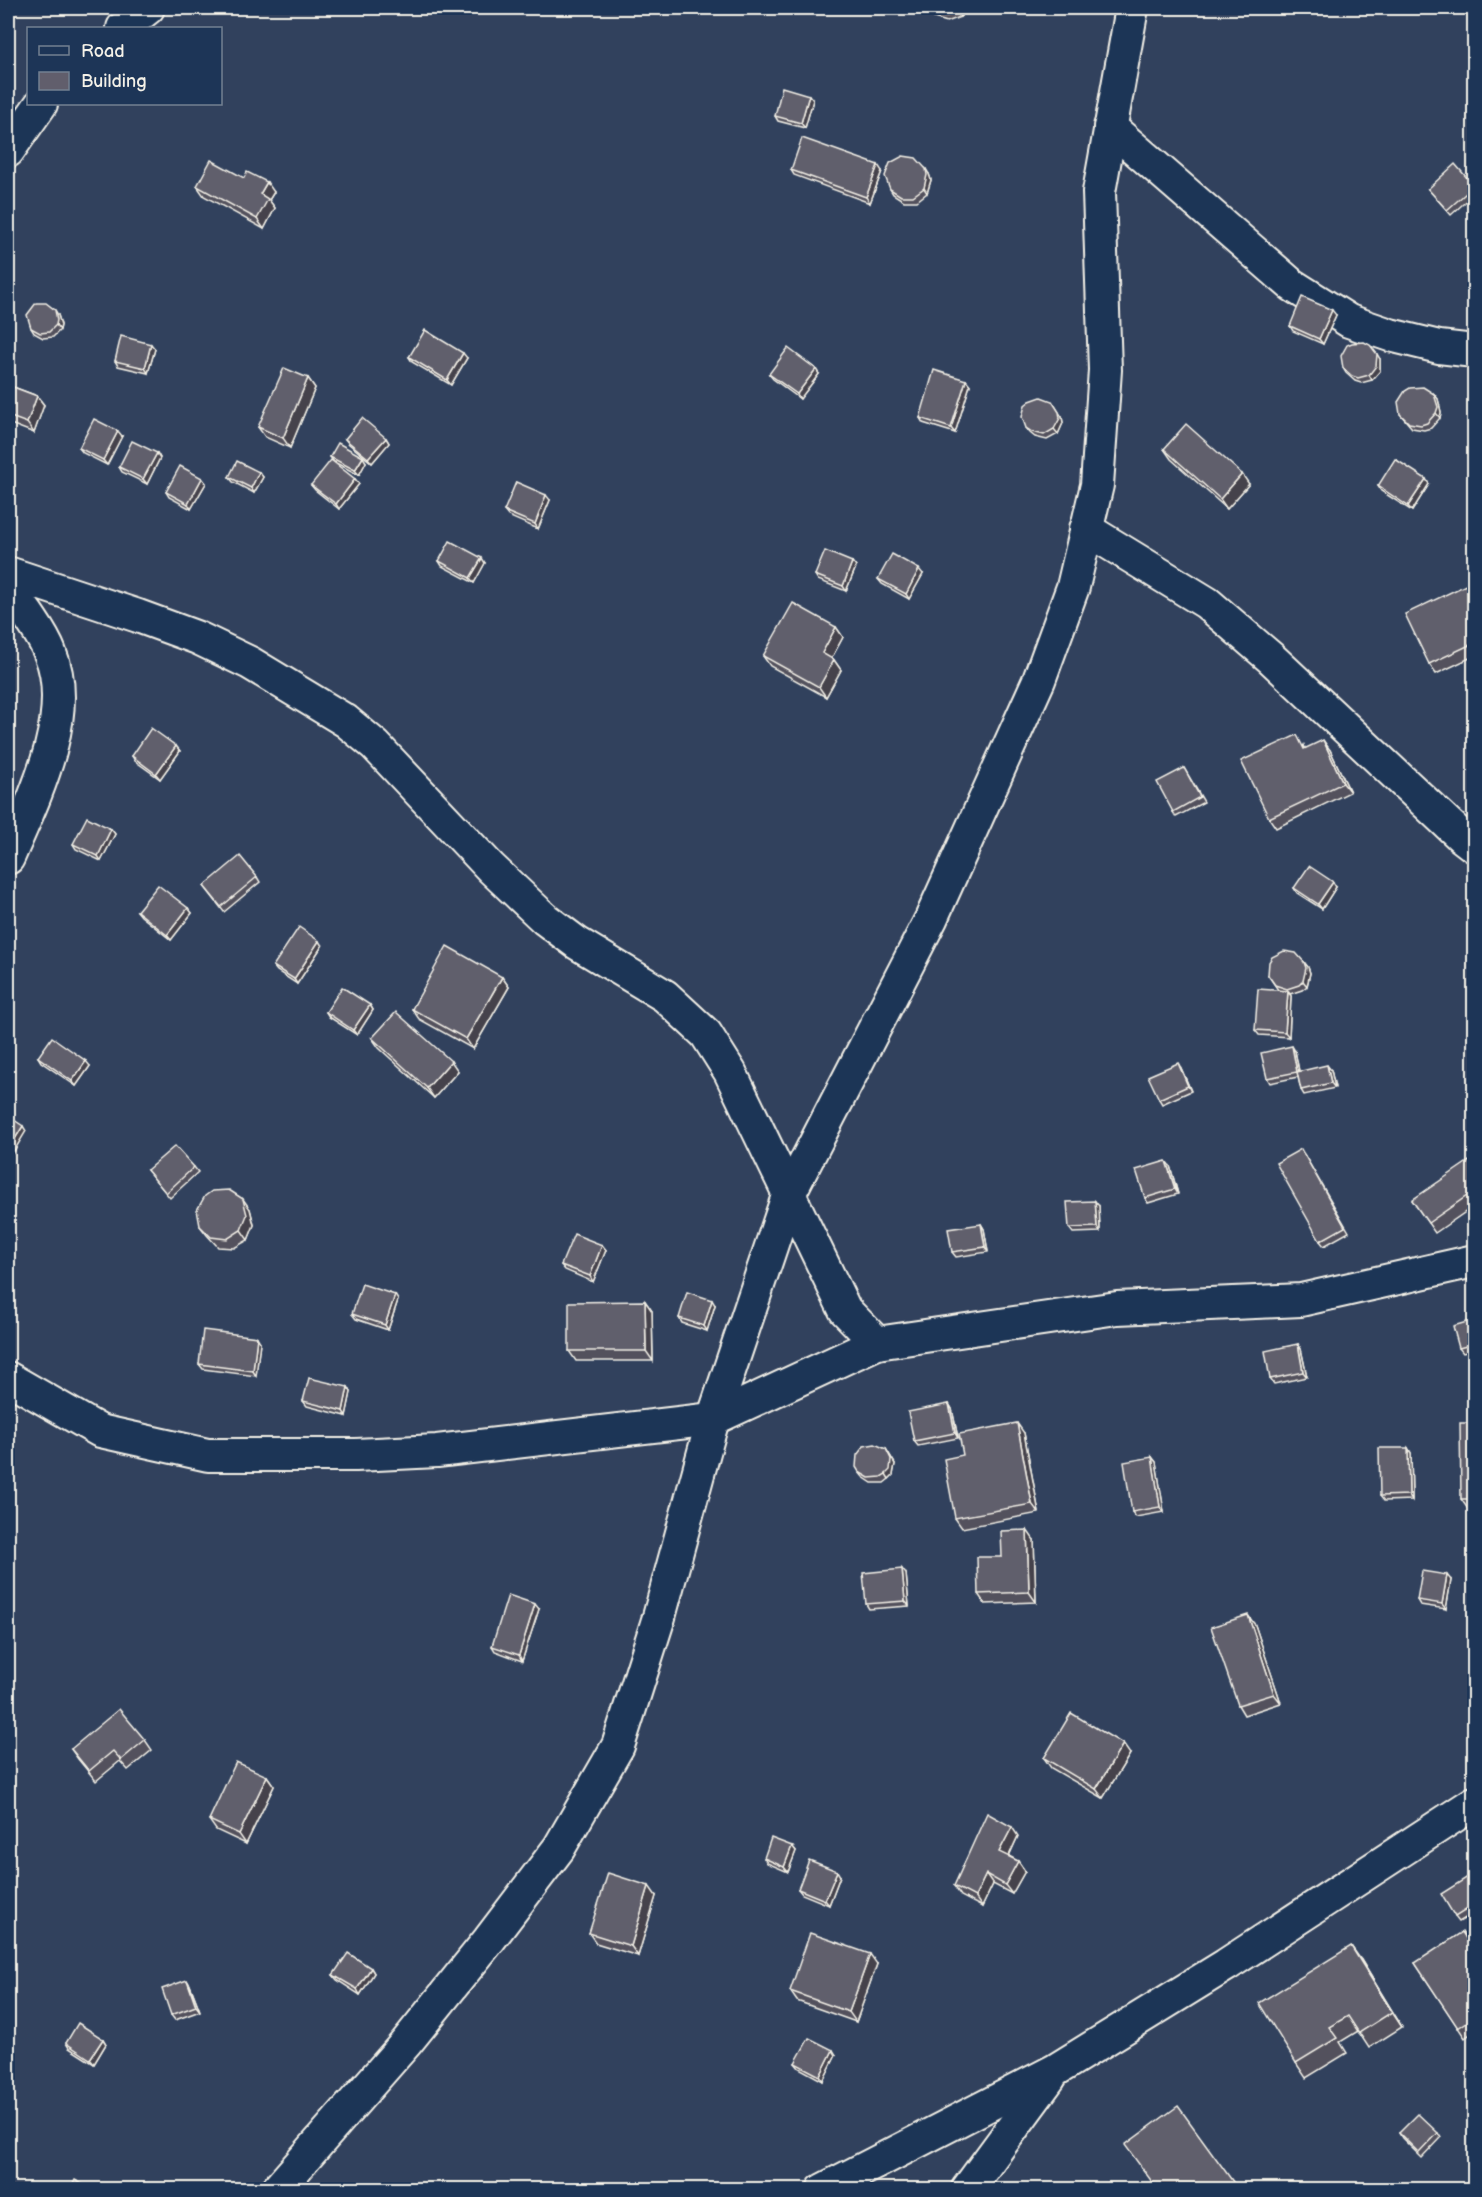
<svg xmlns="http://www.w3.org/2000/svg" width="1482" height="2197" viewBox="0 0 1482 2197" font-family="'Balsamiq Sans',sans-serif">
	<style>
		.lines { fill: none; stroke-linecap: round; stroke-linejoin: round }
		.street-casing { stroke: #f4f1e8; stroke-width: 36 }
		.street { stroke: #1d3557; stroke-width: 32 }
		.wall { fill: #53515d; stroke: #f4f1e8; stroke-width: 1.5 }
		.shaded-wall { fill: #44424c; stroke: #f4f1e8; stroke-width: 1.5 }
		.building { fill: #615e6c; stroke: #f4f1e8; stroke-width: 1.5 }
	</style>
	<rect width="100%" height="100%" fill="#31415d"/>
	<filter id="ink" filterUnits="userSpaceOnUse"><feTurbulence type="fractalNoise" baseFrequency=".0167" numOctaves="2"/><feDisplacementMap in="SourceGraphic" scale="12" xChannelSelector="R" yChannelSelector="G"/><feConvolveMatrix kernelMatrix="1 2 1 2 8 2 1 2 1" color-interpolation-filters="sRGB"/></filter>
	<g filter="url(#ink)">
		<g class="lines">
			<g class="street-casing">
				<g id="street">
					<path d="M123,28l25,-20"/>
					<path d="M1110,127l182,158 57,36 41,14 49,12 35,4"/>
					<path d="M8,151l33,-47"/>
					<path d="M1086,529l121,74 64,55 190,178 13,10"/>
					<path d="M8,573l130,43 60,22 52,25 96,58 29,24 116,123 54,51 32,24 88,53 41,38 24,38 115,238 32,33"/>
					<path d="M8,588c13,17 34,44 42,65 26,63 -17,147 -42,205"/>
					<path d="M8,1378l92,53 108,24h148l81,-4 276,-32 164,-76 240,-35 184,-8 173,-39"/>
					<path d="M277,2190l129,-147 83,-103 70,-92 59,-102 41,-129 54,-198 75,-223 143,-277 108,-239 34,-93 24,-102 8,-115 -6,-178 33,-184"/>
					<path d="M823,2190l231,-119 172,-106 248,-162"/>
					<path d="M967,2190l83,-113"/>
				</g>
			</g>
			<use href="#street" class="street"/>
		</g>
		<g class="wall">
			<path d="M927,8h39l-1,4 -5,5 -13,5 -13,-4z"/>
			<path d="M813,100l-8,28 -27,-7 -3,-5z"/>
			<path d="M791,170l91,1 -12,32 -76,-28z"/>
			<path d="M929,174l2,6 -4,13 -10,8h-13l-11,-7 -3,-5z"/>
			<path d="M244,178l30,14 -5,8 6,8 -11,21 -60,-33 -7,-10z"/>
			<path d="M1474,186v8l-23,21 -23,-26z"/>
			<path d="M58,315l3,10 -1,5 -7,7 -10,1 -9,-5 -3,-5z"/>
			<path d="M1336,315l-13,29 -30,-13 -3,-5z"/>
			<path d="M155,349l-7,24 -30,-7 -3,-5z"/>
			<path d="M409,357l58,1 -16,27 -39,-23z"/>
			<path d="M1380,359v12l-8,9 -11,3 -6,-2 -9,-8 -3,-5z"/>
			<path d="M769,374h50l-19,25 -27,-20z"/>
			<path d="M308,378l7,10 -25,60 -25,-11 -7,-10z"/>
			<path d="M966,380l4,5 -15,48 -32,-10 -3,-5z"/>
			<path d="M8,385l29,11 7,9 -10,28 -26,-10z"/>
			<path d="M1434,394l4,5 3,13 -1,6 -9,10 -7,2 -12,-2 -12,-14z"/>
			<path d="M1062,417l1,6 -5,11 -11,6 -12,-3 -5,-4 -4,-5z"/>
			<path d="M122,436l-15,29 -24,-12 -4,-5z"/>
			<path d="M386,438l3,5 -17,20 -23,-19 -4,-5z"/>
			<path d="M1164,449l85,35 -22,25 -56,-50z"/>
			<path d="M157,453l3,5 -13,26 -25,-12 -3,-5z"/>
			<path d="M330,457l36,5 -7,13 -25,-13z"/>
			<path d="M259,472l4,5 -9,16 -21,-11 -4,-5z"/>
			<path d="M202,478l4,5 -15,26 -22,-12 -3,-5z"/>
			<path d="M355,479l4,5 -20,25 -24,-19 -4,-5z"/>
			<path d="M1429,484l-17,27 -31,-20 -3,-5z"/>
			<path d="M550,500l-12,29 -30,-13 -4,-5z"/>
			<path d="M439,561l46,2 -11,20 -32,-17z"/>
			<path d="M852,562l4,5 -10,24 -28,-11 -3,-5z"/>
			<path d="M923,574l-14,25 -27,-15 -4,-5z"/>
			<path d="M1474,589v67l-38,18 -7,-10z"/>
			<path d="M836,627l7,10 -12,22 3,1 7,10 -15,27 -56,-31 -7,-10z"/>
			<path d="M1304,745l1,3 25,2 20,42 -74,36 -7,-10z"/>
			<path d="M176,746l4,5 -20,28 -25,-18 -3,-5z"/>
			<path d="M1184,768l20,34 -28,15 -3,-5z"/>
			<path d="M111,829l4,5 -14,27 -25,-12 -3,-5z"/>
			<path d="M257,877l3,5 -36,30 -20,-26z"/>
			<path d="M1336,887l-14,22 -25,-16 -3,-5z"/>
			<path d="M188,908l4,5 -21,27 -30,-24 -4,-5z"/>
			<path d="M322,946l-25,38 -20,-13 -4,-5z"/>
			<path d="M1304,962l4,5 2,6 -3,13 -5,4 -12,4 1,2 -2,41 -30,-2 -4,-5 25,-39 -2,-1 -10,-15z"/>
			<path d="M502,977l7,10 -36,62 -54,-30 -7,-10z"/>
			<path d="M370,1005l3,5 -16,25 -28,-18 -3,-5z"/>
			<path d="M372,1038l86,33 -24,27 -55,-50z"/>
			<path d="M1295,1051l4,20 32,-1 4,18 -31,7 -3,-5 -3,-13 -28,6 -3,-5z"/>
			<path d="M38,1057l52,9 -14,20 -35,-24z"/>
			<path d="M1181,1068l10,23 -29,13 -3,-5z"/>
			<path d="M1304,1154l45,78 -25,14 -4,-5z"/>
			<path d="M1170,1166l8,28 -30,9 -3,-5z"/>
			<path d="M194,1167l4,5 -28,26 -23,-28z"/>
			<path d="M1474,1169v37l-39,27 -23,-33z"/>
			<path d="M1099,1206l1,26 -27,1 -4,-5z"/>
			<path d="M250,1209l4,16 -6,15 -14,8 -16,-1 -11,-12 -7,-9z"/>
			<path d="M981,1224l3,5 4,23 -32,5 -4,-5z"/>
			<path d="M602,1245l4,5 -13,32 -28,-12 -4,-5z"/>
			<path d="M398,1300l-10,30 -32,-11 -4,-5z"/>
			<path d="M645,1301l7,10 1,50h-77l-7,-10z"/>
			<path d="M715,1305l-8,26 -25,-8 -3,-5z"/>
			<path d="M1474,1320v30l-11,3 -4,-5z"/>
			<path d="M260,1342l-4,34 -53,-7 -4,-5z"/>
			<path d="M1298,1344l3,5 6,28 -33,7 -4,-5z"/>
			<path d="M348,1387l3,5 -5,24 -39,-10 -4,-5z"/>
			<path d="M949,1404l3,5 6,29 -40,8 -4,-5z"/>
			<path d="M1474,1423v86h-6l-7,-10z"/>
			<path d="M1024,1433l15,80 -77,15 -7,-10 8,-63z"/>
			<path d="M1408,1448l3,5 1,47 -28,1 -4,-5z"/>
			<path d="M886,1449l9,15 -2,11 -4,4 -5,4h-12l-9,-6 -4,-5z"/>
			<path d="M1152,1457l4,5 8,50 -28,5 -4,-5z"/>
			<path d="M1034,1540l2,62 -51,2 -7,-10 24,-37z"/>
			<path d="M906,1574l3,32 -40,3 -3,-5z"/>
			<path d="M1451,1580l-5,29 -26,-4 -3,-5z"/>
			<path d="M539,1609l-17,52 -27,-10 -3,-5z"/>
			<path d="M1255,1625l26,78 -37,12 -6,-10z"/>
			<path d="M145,1740l7,10 -24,20 -8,-9 -24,20 -18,-22 -7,-10z"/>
			<path d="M1130,1754l-27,44 -52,-30 -7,-10z"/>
			<path d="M267,1776l7,10 -28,58 -30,-14 -7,-10z"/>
			<path d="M1018,1836l-9,20 9,5 7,10 -13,23 -19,-10 -11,23 -21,-11 -7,-10z"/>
			<path d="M792,1846l4,5 -8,21 -21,-9 -3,-5z"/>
			<path d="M1474,1873v40l-15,9 -4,-5z"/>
			<path d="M840,1876l-11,29 -27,-11 -4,-5z"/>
			<path d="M656,1896l-18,60 -42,-13 -7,-10z"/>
			<path d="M1474,1951v80l-9,7 -50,-75z"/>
			<path d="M1361,1960l41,67 -33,21 -11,-17 -18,11 7,11 -41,25 -10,-15z"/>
			<path d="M877,1964l-21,58 -59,-21 -7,-10z"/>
			<path d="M371,1968l3,5 -14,22 -23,-15 -4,-5z"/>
			<path d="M190,1985l10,26 -25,9 -4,-5z"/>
			<path d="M103,2039l3,5 -12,20 -25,-16 -3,-5z"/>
			<path d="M836,2055l-13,26 -24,-13 -4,-5z"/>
			<path d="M1399,2133h39l3,5 -19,20 -20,-20z"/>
		</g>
		<g class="shaded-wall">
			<path d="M961,8h5l-1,4 -5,5 -3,-5z"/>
			<path d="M809,95l4,5 -8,28 -4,-5z"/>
			<path d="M878,165l4,6 -12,32 -4,-6z"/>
			<path d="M926,169l3,5 2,6 -4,13 -3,-5z"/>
			<path d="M267,182l7,10 -5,8 6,8 -11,21 -7,-10 3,-25z"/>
			<path d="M55,310l3,5 3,10 -1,5 -4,-5z"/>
			<path d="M1332,310l4,5 -13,29 -4,-5z"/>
			<path d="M151,344l4,5 -7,24 -3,-5z"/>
			<path d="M463,353l4,5 -16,27 -4,-5z"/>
			<path d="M1377,354l3,5v12l-8,9 -3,-5z"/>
			<path d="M816,369l3,5 -19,25 -3,-5z"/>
			<path d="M308,378l7,10 -25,60 -7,-10z"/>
			<path d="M966,380l4,5 -15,48 -4,-5z"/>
			<path d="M1434,394l4,5 3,13 -1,6 -4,-5z"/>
			<path d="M37,396l7,9 -10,28 -7,-10z"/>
			<path d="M1052,401l10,16 1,6 -5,11 -4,-5z"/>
			<path d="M118,431l4,5 -15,29 -4,-5z"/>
			<path d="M386,438l3,5 -17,20 -4,-5z"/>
			<path d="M157,453l3,5 -13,26 -4,-5z"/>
			<path d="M363,457l3,5 -7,13 -4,-5z"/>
			<path d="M259,472l4,5 -9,16 -3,-5z"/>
			<path d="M1242,474l7,10 -22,25 -7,-10z"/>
			<path d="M202,478l4,5 -15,26 -3,-5z"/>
			<path d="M355,479l4,5 -20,25 -3,-5z"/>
			<path d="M1426,479l3,5 -17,27 -4,-5z"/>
			<path d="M546,495l4,5 -12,29 -3,-5z"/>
			<path d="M482,558l3,5 -11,20 -4,-5z"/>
			<path d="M852,562l4,5 -10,24 -3,-5z"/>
			<path d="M919,569l4,5 -14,25 -3,-5z"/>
			<path d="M836,627l7,10 -14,26 -7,-10z"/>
			<path d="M834,660l7,10 -15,27 -7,-10z"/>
			<path d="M1323,740l7,10 20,42 -7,-9z"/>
			<path d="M176,746l4,5 -20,28 -4,-5z"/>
			<path d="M111,829l4,5 -14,27 -3,-5z"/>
			<path d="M1333,882l3,5 -14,22 -4,-5z"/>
			<path d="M188,908l4,5 -21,27 -4,-5z"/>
			<path d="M319,941l3,5 -25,38 -3,-5z"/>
			<path d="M1304,962l4,5 2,6 -3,13 -4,-5z"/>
			<path d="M502,977l7,10 -36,62 -7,-10z"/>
			<path d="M1288,991l3,5 -2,41 -4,-5z"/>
			<path d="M370,1005l3,5 -16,25 -4,-5z"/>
			<path d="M1292,1046l3,5 5,26 -3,-5z"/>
			<path d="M86,1061l4,5 -14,20 -4,-5z"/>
			<path d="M451,1061l7,10 -24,27 -7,-10z"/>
			<path d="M1178,1063l3,5 10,23 -3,-5z"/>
			<path d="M1327,1065l4,5 4,18 -4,-5z"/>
			<path d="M23,1126l3,5 -18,30v-11z"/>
			<path d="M1166,1161l4,5 8,28 -3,-5z"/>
			<path d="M243,1199l7,10 4,16 -6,15 -7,-10z"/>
			<path d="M1095,1201l4,5 1,26 -3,-5z"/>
			<path d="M981,1224l3,5 4,23 -3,-5z"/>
			<path d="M602,1245l4,5 -13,32 -3,-6z"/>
			<path d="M395,1295l3,5 -10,30 -3,-5z"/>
			<path d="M712,1300l3,5 -8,26 -3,-5z"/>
			<path d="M645,1301l7,10 1,50 -7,-10z"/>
			<path d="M257,1337l3,5 -4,34 -3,-5z"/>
			<path d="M1298,1344l3,5 6,28 -4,-5z"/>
			<path d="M348,1387l3,5 -5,24 -3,-5z"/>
			<path d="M949,1404l3,5 6,29 -3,-5z"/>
			<path d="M1017,1423l7,10 15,80 -7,-9z"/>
			<path d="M1408,1448l3,5 1,47 -3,-5z"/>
			<path d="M886,1449l9,15 -2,11 -4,4 -3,-5z"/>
			<path d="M1152,1457l4,5 8,50 -4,-5z"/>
			<path d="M1027,1530l7,10 2,62 -7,-10z"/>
			<path d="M902,1569l4,5 3,32 -4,-5z"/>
			<path d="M1447,1575l4,5 -5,29 -4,-5z"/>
			<path d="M535,1604l4,5 -17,52 -3,-6z"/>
			<path d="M1248,1615l7,10 26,78 -7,-9z"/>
			<path d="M1123,1744l7,10 -27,44 -7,-9z"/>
			<path d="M267,1776l7,10 -28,58 -7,-10z"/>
			<path d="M1012,1827l6,9 -12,26 -7,-10z"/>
			<path d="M792,1846l4,5 -8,21 -4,-5z"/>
			<path d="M1018,1861l7,10 -13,23 -7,-9z"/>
			<path d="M837,1871l3,5 -11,29 -4,-5z"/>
			<path d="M986,1874l7,10 -11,23 -7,-10z"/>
			<path d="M649,1886l7,10 -18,60 -7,-10z"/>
			<path d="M1351,1946l10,14 41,67 -10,-15z"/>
			<path d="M870,1954l7,10 -21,58 -7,-10z"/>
			<path d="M371,1968l3,5 -14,22 -3,-6z"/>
			<path d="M187,1980l3,5 10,26 -4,-5z"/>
			<path d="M103,2039l3,5 -12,20 -4,-5z"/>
			<path d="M833,2050l3,5 -13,26 -3,-5z"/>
		</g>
		<g class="building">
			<path d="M927,8h34l-4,4 -13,5 -14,-4z"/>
			<path d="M782,87l27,8 -8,28 -26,-7z"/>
			<path d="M802,138l76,27 -12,32 -75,-27z"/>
			<path d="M903,156l13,2 10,11 1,6 -3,13 -11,8h-12l-11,-7 -5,-13 5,-13z"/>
			<path d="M211,160l33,18 3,-6 20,10 -7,12 8,5 -11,20 -60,-33z"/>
			<path d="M1455,164l19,22 -27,24 -19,-21z"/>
			<path d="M1302,297l30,13 -13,29 -29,-13z"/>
			<path d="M36,303h10l9,7 2,10 -1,5 -7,7 -9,1 -9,-5 -4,-13z"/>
			<path d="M425,330l38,23 -16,27 -38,-23z"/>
			<path d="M121,336l30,8 -6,24 -30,-7z"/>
			<path d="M1364,342l6,3 7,9 -1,12 -7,9 -11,3 -6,-2 -9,-8 -2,-12 6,-11 5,-2z"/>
			<path d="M788,348l28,21 -19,25 -28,-20z"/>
			<path d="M284,368l24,10 -25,60 -25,-11z"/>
			<path d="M934,370l32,10 -15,48 -31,-10z"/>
			<path d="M8,385l29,11 -10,27 -19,-7z"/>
			<path d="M1423,387l11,7 4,13 -2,6 -9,10 -6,2 -12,-2 -9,-9 -2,-12 7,-11 5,-3z"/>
			<path d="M1041,397l11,4 7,11 1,6 -6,11 -10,6 -12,-3 -6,-4 -4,-11 3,-12 5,-4z"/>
			<path d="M362,418l24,20 -18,20 -23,-19z"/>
			<path d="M94,419l24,12 -15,29 -24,-12z"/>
			<path d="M1186,424l56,50 -22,25 -56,-50z"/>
			<path d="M132,441l25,12 -14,26 -24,-12z"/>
			<path d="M338,443l25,14 -8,13 -25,-13z"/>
			<path d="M1395,459l31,20 -18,27 -30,-20z"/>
			<path d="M331,460l24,19 -19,25 -25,-19z"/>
			<path d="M237,461l22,11 -8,16 -22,-11z"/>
			<path d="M180,466l22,12 -14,26 -22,-12z"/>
			<path d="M516,482l30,13 -11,29 -31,-13z"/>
			<path d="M450,541l32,17 -12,20 -31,-17z"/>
			<path d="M825,551l27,11 -9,24 -28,-11z"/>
			<path d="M892,554l27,15 -13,25 -28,-15z"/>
			<path d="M1470,583l4,9v51l-45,21 -24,-50z"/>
			<path d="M793,603l43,24 -14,26 12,7 -15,27 -56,-31z"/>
			<path d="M151,728l25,18 -20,28 -24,-18z"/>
			<path d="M1297,735l7,14 19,-9 20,43 -74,35 -28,-57z"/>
			<path d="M1184,768l16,29 -27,15 -16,-30z"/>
			<path d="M87,817l24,12 -13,27 -25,-12z"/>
			<path d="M240,856l17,21 -36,30 -17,-21z"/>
			<path d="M1309,866l24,16 -15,22 -24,-16z"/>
			<path d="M158,885l30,23 -21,27 -30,-24z"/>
			<path d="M299,927l20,14 -25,38 -21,-13z"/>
			<path d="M447,946l55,31 -36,62 -54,-30z"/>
			<path d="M1284,951l12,2 8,9 2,6 -3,13 -4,4 -12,4 -12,-4 -7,-10 1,-13 3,-5z"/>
			<path d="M342,987l28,18 -17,25 -27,-18z"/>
			<path d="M1258,989l30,2 -3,41 -30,-2z"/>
			<path d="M396,1012l55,49 -24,27 -55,-50z"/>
			<path d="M52,1037l34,24 -14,20 -34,-24z"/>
			<path d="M1292,1046l5,26 -30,6 -6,-25z"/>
			<path d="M1178,1063l10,23 -29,13 -11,-23z"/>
			<path d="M1327,1065l4,18 -30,7 -4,-18z"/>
			<path d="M8,1116l15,10 -15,24z"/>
			<path d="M175,1146l19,21 -28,26 -19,-23z"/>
			<path d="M1301,1149l44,78 -25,14 -44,-78z"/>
			<path d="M1166,1161l9,28 -30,9 -9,-28z"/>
			<path d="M1469,1161l5,8v22l-46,32 -16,-23z"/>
			<path d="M229,1190l14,9 4,16 -6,15 -14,9 -16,-2 -11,-11 -3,-16 8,-14 7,-5z"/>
			<path d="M1095,1201l2,26 -28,1 -2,-26z"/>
			<path d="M981,1224l4,23 -33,5 -4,-23z"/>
			<path d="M574,1234l28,11 -12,31 -29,-11z"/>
			<path d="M362,1284l33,11 -10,30 -33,-11z"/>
			<path d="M687,1292l25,8 -8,26 -25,-8z"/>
			<path d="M645,1301l1,50h-77v-49z"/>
			<path d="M1474,1320v24l-15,4 -6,-22z"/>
			<path d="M203,1330l54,7 -4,34 -54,-7z"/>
			<path d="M1298,1344l5,28 -33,7 -5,-28z"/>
			<path d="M309,1378l39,9 -5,24 -40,-10z"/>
			<path d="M949,1404l6,29 -41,8 -6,-29z"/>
			<path d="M1017,1423l15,81 -77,14 -11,-59 19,-4 -4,-21z"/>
			<path d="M1460,1423h14v76h-13z"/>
			<path d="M875,1444l11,5 5,10 -1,11 -4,4 -5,3 -12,1 -10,-6 -3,-5 1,-12 7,-9z"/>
			<path d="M1379,1448h29l1,47 -29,1z"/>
			<path d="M1152,1457l8,50 -28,5 -8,-50z"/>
			<path d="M1027,1530l2,62 -51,2 -1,-37h25l-1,-26z"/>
			<path d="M902,1569l3,32 -39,3 -3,-31z"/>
			<path d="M1422,1571l25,4 -5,29 -25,-4z"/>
			<path d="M508,1595l27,9 -16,51 -27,-9z"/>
			<path d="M1248,1615l26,79 -36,11 -27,-78z"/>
			<path d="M119,1709l26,31 -24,20 -8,-9 -24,20 -18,-22z"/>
			<path d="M1071,1713l52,31 -27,45 -52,-31z"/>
			<path d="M236,1762l31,14 -28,58 -30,-14z"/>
			<path d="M987,1813l25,14 -13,25 19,9 -13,24 -19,-11 -11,23 -21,-11z"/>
			<path d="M771,1838l21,8 -8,21 -20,-9z"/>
			<path d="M809,1860l28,11 -12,29 -27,-11z"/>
			<path d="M608,1873l41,13 -18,60 -42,-13z"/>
			<path d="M1474,1873v32l-19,12 -14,-23z"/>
			<path d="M1462,1932l12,19v66l-16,11 -43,-65z"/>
			<path d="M810,1933l60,21 -21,58 -59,-21z"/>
			<path d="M1351,1946l41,66 -33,21 -11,-17 -19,11 8,11 -41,25 -37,-60z"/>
			<path d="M348,1953l23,15 -14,21 -24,-14z"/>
			<path d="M187,1980l9,26 -25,9 -9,-26z"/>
			<path d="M78,2023l25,16 -13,20 -24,-16z"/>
			<path d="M809,2038l24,12 -13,26 -25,-13z"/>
			<path d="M1178,2106l61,84h-81l-33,-45z"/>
			<path d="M1418,2114l20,19 -19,20 -20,-20z"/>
			<path d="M75,2180l18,10h-23z"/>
		</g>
	</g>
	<rect width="1482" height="2197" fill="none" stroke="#1d3557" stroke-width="30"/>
	<rect x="15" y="15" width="1452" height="2167" fill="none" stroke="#f4f1e8" stroke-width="2" filter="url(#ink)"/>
	<rect x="27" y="27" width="195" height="78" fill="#1d3557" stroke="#738091" stroke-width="1.5"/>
	<rect x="39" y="46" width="30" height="9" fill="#1d3557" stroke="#738091" stroke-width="1.5"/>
	<text x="81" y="57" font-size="18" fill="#f4f1e8">Road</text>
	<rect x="39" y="72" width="30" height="18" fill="#615e6c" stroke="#738091" stroke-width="1.5"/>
	<text x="81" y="87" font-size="18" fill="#f4f1e8">Building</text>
</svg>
